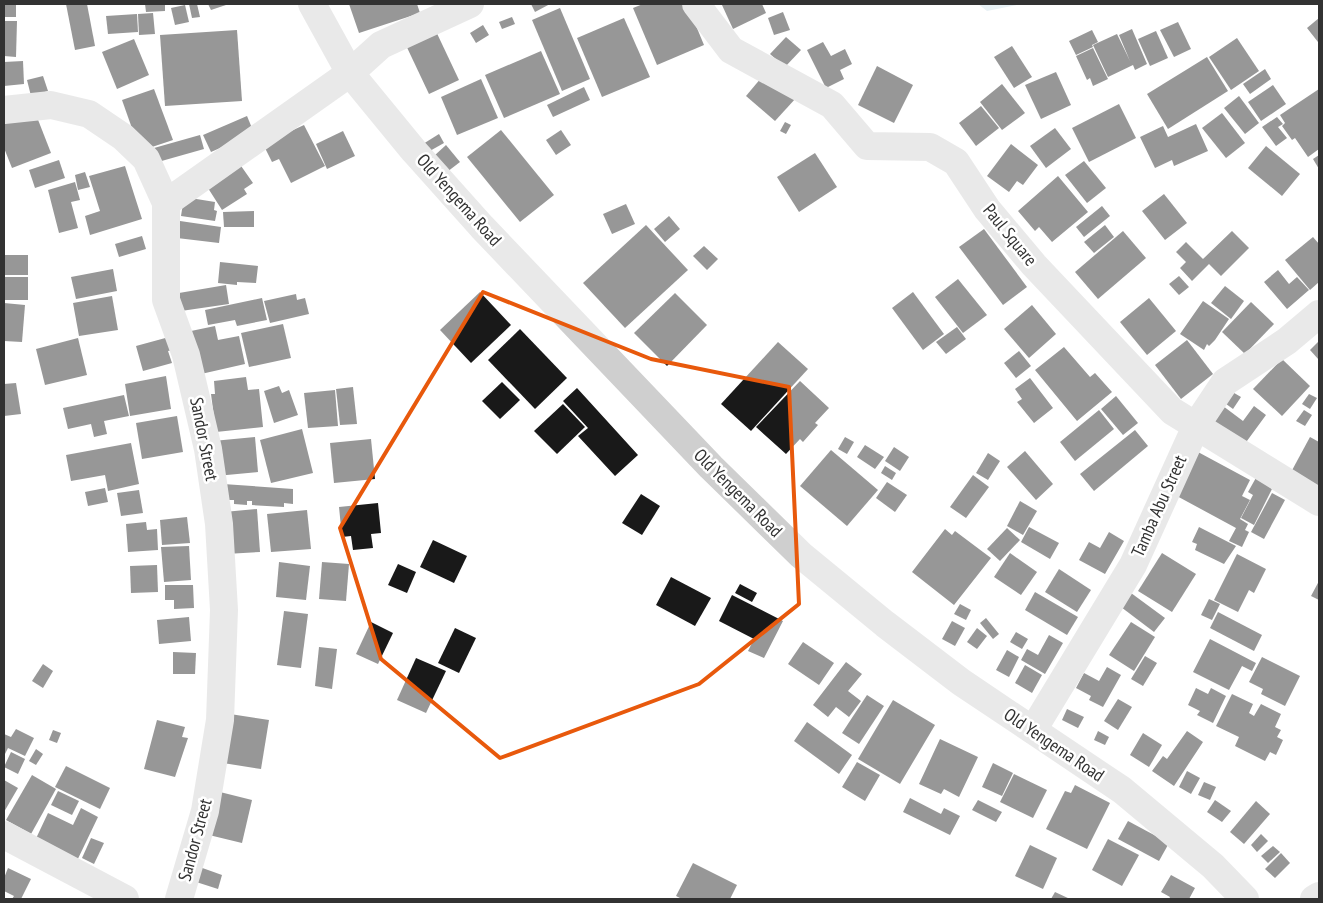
<svg xmlns="http://www.w3.org/2000/svg" width="1323" height="903" viewBox="0 0 1323 903" font-family="'PT Sans Narrow',sans-serif">
	<style>
		.water { fill: #cddfe8 }
		.building { fill: #191919 }
		.lines { fill: none; stroke-linecap: round; stroke-linejoin: round }
		.minor { stroke: #cfcfcf; stroke-width: 28 }
		.marked { fill: none; stroke: #e8590c; stroke-width: 4; stroke-linejoin: round }
		.labels { text-anchor: middle; stroke-width: 5; stroke-linejoin: round; paint-order: stroke }
		.street-label { font-size: 18px; fill: #323232; stroke: #fff }
	</style>
	<rect width="100%" height="100%" fill="#fff"/>
	<path class="water" d="M978,4h44l-35,7z"/>
	<g class="building">
		<rect x="4" y="4" width="12" height="13"/>
		<path d="M66,4h21l8,42 -20,4z"/>
		<path d="M145,4h20v7l-19,1z"/>
		<path d="M189,4h8l3,13 -8,1z"/>
		<path d="M208,4h21l-18,6z"/>
		<path d="M349,4h68l3,9 -61,20z"/>
		<path d="M531,4h19l-15,8z"/>
		<path d="M643,4h44l17,41 -47,20 -24,-57z"/>
		<path d="M725,4h37l4,9 -33,16 -11,-24z"/>
		<path d="M185,5l4,17 -14,3 -4,-17z"/>
		<path d="M560,8l30,71 -28,12 -30,-71z"/>
		<path d="M783,12l7,18 -16,5 -6,-17z"/>
		<path d="M153,13l2,21 -16,1 -1,-21z"/>
		<path d="M137,14l1,18 -30,2 -2,-18z"/>
		<path d="M512,17l3,7 -13,5 -3,-7z"/>
		<path d="M624,18l26,59 -48,20 -25,-59z"/>
		<path d="M1319,18v23l-1,1 -11,-14z"/>
		<path d="M4,21h13l-1,36 -12,-1z"/>
		<path d="M1178,22l13,27 -17,8 -14,-27z"/>
		<path d="M433,25l26,55 -30,14 -26,-55z"/>
		<path d="M483,25l6,10 -13,8 -6,-10z"/>
		<path d="M1132,29l15,35 -12,6 -2,-5 -25,12 -15,-32 24,-11 13,27 -11,-26z"/>
		<path d="M237,30l5,71 -77,5 -5,-71z"/>
		<path d="M1092,30l6,12 -6,3 1,2 -17,8 -7,-14z"/>
		<path d="M1156,31l12,27 -18,8 -12,-27z"/>
		<path d="M786,37l15,13 -16,17 -15,-13z"/>
		<path d="M1237,38l22,33 -28,19 -22,-33z"/>
		<path d="M134,39l15,36 -32,14 -15,-37z"/>
		<path d="M823,42l8,14 14,-7 7,15 -12,6 4,9 -18,9 -19,-38z"/>
		<path d="M1012,46l20,31 -18,11 -20,-31z"/>
		<path d="M1093,48l15,31 -15,7 -3,-8 -3,2 -11,-24z"/>
		<path d="M541,51l19,43 -56,24 -19,-43z"/>
		<path d="M1207,57l21,34 -60,38 -21,-35z"/>
		<path d="M23,61l1,23 -20,2v-24z"/>
		<path d="M877,66l36,19 -19,38 -36,-18z"/>
		<path d="M1265,69l6,10 -21,15 -7,-10z"/>
		<path d="M766,72l30,26 -21,23 -29,-25z"/>
		<path d="M1056,72l15,33 -30,14 -16,-34z"/>
		<path d="M43,76l5,15 -17,5 -4,-16z"/>
		<path d="M481,79l17,39 -41,17 -16,-38z"/>
		<path d="M1002,84l23,29 -23,17 -22,-28z"/>
		<path d="M1273,85l13,19 -25,17 -13,-19z"/>
		<path d="M584,87l6,13 -37,17 -6,-12z"/>
		<path d="M154,89l19,51 -33,11 -18,-51z"/>
		<path d="M1319,89v60l-11,8 -13,-19 -3,2 -10,-14 3,-3 -5,-8z"/>
		<path d="M1239,96l20,27 -14,11 -21,-26z"/>
		<path d="M1119,104l17,34 -47,24 -17,-34z"/>
		<path d="M981,106l18,22 -23,18 -17,-23z"/>
		<path d="M35,112l16,41 -39,15 -8,-20v-24z"/>
		<path d="M1222,113l23,30 -19,15 -24,-30z"/>
		<path d="M247,116l7,17 -43,19 -8,-17z"/>
		<path d="M1277,117l6,7 -5,3 9,11 -11,8 -14,-19z"/>
		<path d="M785,122l6,3 -5,9 -6,-3z"/>
		<path d="M1196,124l12,27 -34,15 -2,-6 -17,8 -15,-31 23,-11 5,11z"/>
		<path d="M304,125l21,41 -34,17 -12,-24 -7,3 -9,-18z"/>
		<path d="M1055,128l16,21 -25,19 -16,-22z"/>
		<path d="M501,130l53,65 -34,27 -53,-65z"/>
		<path d="M561,130l10,15 -15,10 -10,-15z"/>
		<path d="M343,131l12,25 -28,13 -11,-25z"/>
		<path d="M439,134l5,9 -16,9 -5,-8z"/>
		<path d="M200,135l4,14 -46,13 -4,-14z"/>
		<path d="M1011,144l27,21 -15,20 -6,-4 -8,11 -22,-16z"/>
		<path d="M446,145l14,17 -13,10 -13,-16z"/>
		<path d="M1266,146l34,28 -18,22 -34,-28z"/>
		<path d="M815,153l22,34 -38,25 -22,-35z"/>
		<path d="M1319,155v14l-6,-10z"/>
		<path d="M59,160l6,18 -30,10 -6,-18z"/>
		<path d="M1084,161l22,27 -19,15 -22,-28z"/>
		<path d="M239,163l14,20 -9,6 3,5 -25,16 -16,-25z"/>
		<path d="M125,166l17,53 -52,16 -5,-19 15,-5 -11,-35z"/>
		<path d="M85,172l5,15 -12,3 -3,-15z"/>
		<path d="M1058,176l30,36 -36,30 -13,-15 -4,4 -17,-20z"/>
		<path d="M75,182l5,18 -9,2 7,26 -19,5 -11,-43z"/>
		<path d="M1164,194l23,29 -22,17 -23,-29z"/>
		<path d="M184,197l31,5 -1,8 3,1 -2,10 -34,-5z"/>
		<path d="M626,204l9,20 -23,10 -9,-20z"/>
		<path d="M1102,206l8,10 -26,21 -8,-10z"/>
		<path d="M254,211v16h-30l-1,-15z"/>
		<path d="M669,216l11,13 -15,13 -11,-13z"/>
		<path d="M180,221l41,6 -2,16 -42,-5z"/>
		<path d="M646,225l42,45 -63,58 -42,-45z"/>
		<path d="M1105,225l9,12 -20,16 -10,-11z"/>
		<path d="M984,229l43,58 -24,18 -44,-58z"/>
		<path d="M1123,231l23,27 -48,41 -23,-27z"/>
		<path d="M1232,231l17,17 -28,28 -12,-12 -17,17 -12,-13 6,-6 -10,-10 10,-10 17,17z"/>
		<path d="M142,236l4,13 -27,8 -4,-13z"/>
		<path d="M1313,237l6,7v38l-9,8 -25,-30z"/>
		<path d="M704,246l14,13 -11,11 -14,-14z"/>
		<rect x="4" y="255" width="24" height="20"/>
		<path d="M220,262l38,4 -2,17 -19,-1v3l-19,-2z"/>
		<path d="M113,269l4,22 -41,8 -5,-22z"/>
		<path d="M1278,270l11,14 8,-7 12,13 -22,19 -23,-27z"/>
		<path d="M1179,276l10,11 -10,8 -10,-11z"/>
		<rect x="4" y="277" width="24" height="23"/>
		<path d="M958,279l29,36 -24,18 -28,-36z"/>
		<path d="M226,285l3,19 -48,7 -2,-18z"/>
		<path d="M1225,286l19,15 -13,18 -20,-16z"/>
		<path d="M480,292l31,33 -40,38 -31,-33z"/>
		<path d="M913,292l31,42 -21,16 -31,-42z"/>
		<path d="M675,293l32,32 -40,41 -33,-33z"/>
		<path d="M296,294l1,6 8,-2 4,16 -39,9 -6,-22z"/>
		<path d="M112,296l6,34 -39,6 -6,-33z"/>
		<path d="M262,298l5,22 -30,6 -2,-6 -27,5 -3,-15z"/>
		<path d="M1149,298l27,33 -29,24 -27,-33z"/>
		<path d="M1203,301l26,18 -14,21 -6,6 -2,-2 -3,6 -24,-16z"/>
		<path d="M1251,302l23,22 -29,30 -23,-22z"/>
		<path d="M4,303l21,2 -3,37 -18,-1z"/>
		<path d="M1032,305l24,29 -27,24 -25,-29z"/>
		<path d="M283,324l8,34 -42,9 -8,-34z"/>
		<path d="M215,326l3,14 21,-4 6,28 -44,10 -10,-43z"/>
		<path d="M957,327l9,12 -20,15 -10,-12z"/>
		<path d="M520,329l47,49 -32,31 -47,-49z"/>
		<path d="M169,337l4,13 -5,1 4,12 -29,8 -7,-25z"/>
		<path d="M78,338l9,37 -42,10 -9,-36z"/>
		<path d="M1187,340l26,34 -32,25 -26,-34z"/>
		<path d="M1319,341v19l-9,-10z"/>
		<path d="M778,342l30,27 -57,62 -30,-27z"/>
		<path d="M1064,347l26,30 5,-4 17,19 -35,29 -42,-51z"/>
		<path d="M1019,351l12,15 -15,12 -12,-15z"/>
		<path d="M1282,359l28,27 -28,30 -29,-27z"/>
		<path d="M166,376l5,33 -41,7 -5,-32z"/>
		<path d="M246,377l2,13 11,-1 4,38 -47,5 -5,-38h4l-1,-13z"/>
		<path d="M1030,378l23,30 -19,15 -17,-21 5,-3 -7,-10z"/>
		<path d="M800,381l29,27 -14,15 3,2 -15,17 -3,-3 -14,15 -30,-27z"/>
		<path d="M502,382l18,18 -20,19 -18,-18z"/>
		<path d="M16,383l5,31 -17,2v-32z"/>
		<path d="M279,386l3,7 7,-3 9,25 -24,8 -10,-32z"/>
		<path d="M353,387l4,37 -17,1 -4,-36z"/>
		<path d="M577,388l61,67 -23,21 -37,-40 10,-8 -25,-27z"/>
		<path d="M335,390l3,36 -30,2 -4,-35z"/>
		<path d="M1229,390l12,7 -8,12 -11,-8z"/>
		<path d="M1309,394l8,4 -7,11 -8,-5z"/>
		<path d="M124,395l5,21 -25,5 3,13 -13,3 -3,-13 -23,5 -5,-21z"/>
		<path d="M1116,396l22,27 -15,12 -22,-26z"/>
		<path d="M1219,403l24,18 11,-15 12,9 -22,30 -36,-28z"/>
		<path d="M563,404l22,23 -28,27 -23,-23z"/>
		<path d="M1099,410l15,19 -39,32 -15,-19z"/>
		<path d="M1304,410l8,5 -7,11 -9,-5z"/>
		<path d="M177,416l6,36 -41,7 -6,-36z"/>
		<path d="M302,429l11,44 -42,10 -11,-43z"/>
		<path d="M1135,430l13,16 -54,45 -14,-17z"/>
		<path d="M255,437l3,35 -42,4 -3,-35z"/>
		<path d="M845,437l9,5 -7,12 -9,-5z"/>
		<path d="M1310,437l9,5v48l-29,-16z"/>
		<path d="M371,439l4,40 -41,4 -4,-40z"/>
		<path d="M131,443l8,41 -31,7 -3,-16 -34,6 -5,-26z"/>
		<path d="M865,445l19,12 -9,12 -18,-12z"/>
		<path d="M894,447l15,10 -9,14 -15,-10z"/>
		<path d="M831,450l47,40 -31,36 -47,-40z"/>
		<path d="M1025,451l28,33 -17,16 -29,-33z"/>
		<path d="M1198,452l52,28 -8,16 8,4 -10,19 8,5 -3,6 4,2 -7,15 -13,-6 7,-13 -61,-33z"/>
		<path d="M988,453l12,8 -12,19 -12,-7z"/>
		<path d="M885,466l11,7 -4,7 -11,-7z"/>
		<path d="M973,475l16,12 -23,31 -16,-11z"/>
		<path d="M1257,476l17,9 -20,40 -13,-7 12,-23 -5,-3z"/>
		<path d="M887,482l20,13 -12,17 -19,-14z"/>
		<path d="M223,484l70,5v15l-9,-1v4l-32,-2v-4h-5v4l-13,-1v-4h-12z"/>
		<path d="M105,488l3,14 -20,4 -3,-14z"/>
		<path d="M139,490l4,23 -22,3 -4,-23z"/>
		<path d="M1272,493l13,7 -21,39 -13,-7z"/>
		<path d="M641,494l19,12 -18,29 -20,-12z"/>
		<path d="M1020,501l17,10 -14,24 -16,-9z"/>
		<path d="M378,503l3,30 -10,1 2,14 -20,2 -2,-14 -9,1 -3,-30z"/>
		<path d="M257,509l3,43 -34,2 -2,-42z"/>
		<path d="M307,510l4,39 -40,3 -4,-38z"/>
		<path d="M187,517l3,26 -28,2 -2,-25z"/>
		<path d="M146,522l1,8 10,-1 1,21 -30,2 -2,-28z"/>
		<path d="M1029,527l30,16 -9,16 -29,-17z"/>
		<path d="M1199,527l37,19 -12,18 -29,-14 2,-6 -5,-2z"/>
		<path d="M1007,528l13,12 -20,21 -13,-12z"/>
		<path d="M945,529l7,6 3,-4 36,27 -37,47 -42,-33z"/>
		<path d="M1109,532l15,9 -19,33 -26,-14 10,-18 11,6z"/>
		<path d="M433,540l34,16 -13,27 -34,-16z"/>
		<path d="M189,546l2,34 -27,2 -3,-35z"/>
		<path d="M1010,553l27,19 -16,23 -27,-18z"/>
		<path d="M1162,553l34,21 -24,38 -34,-21z"/>
		<path d="M1237,554l29,15 -12,24 -5,-3 -11,22 -24,-12z"/>
		<path d="M279,562l31,4 -4,34 -30,-3z"/>
		<path d="M322,562l27,2 -3,37 -27,-2z"/>
		<path d="M398,564l18,8 -9,21 -19,-8z"/>
		<path d="M157,565l1,27 -27,1 -1,-27z"/>
		<path d="M1059,569l32,21 -14,22 -32,-20z"/>
		<path d="M671,577l40,21 -16,28 -39,-21z"/>
		<path d="M1319,581v19l-8,-4z"/>
		<path d="M740,584l17,9 -5,9 -17,-9z"/>
		<path d="M165,585h28l1,23 -20,1v-9h-9z"/>
		<path d="M1035,592l43,25 -11,18 -42,-25z"/>
		<path d="M1131,593l34,25 -11,14 -33,-25z"/>
		<path d="M732,595l51,26 -19,37 -16,-7 6,-12 -35,-18z"/>
		<path d="M1209,599l11,5 -8,16 -11,-5z"/>
		<path d="M960,604l11,6 -5,10 -12,-6z"/>
		<path d="M284,611l24,3 -7,54 -24,-3z"/>
		<path d="M1218,612l44,23 -8,16 -44,-23z"/>
		<path d="M189,617l2,24 -32,3 -2,-24z"/>
		<path d="M986,618l13,16 -6,5 -13,-16z"/>
		<path d="M952,621l13,7 -10,18 -13,-7z"/>
		<path d="M371,622l22,11 -15,31 -22,-10z"/>
		<path d="M1131,622l24,15 -21,34 -25,-16z"/>
		<path d="M455,628l21,10 -17,35 -21,-10z"/>
		<path d="M977,628l10,8 -10,13 -10,-7z"/>
		<path d="M1016,632l12,7 -6,10 -12,-7z"/>
		<path d="M1049,635l14,8 -18,31 -24,-14 6,-11 11,6z"/>
		<path d="M1210,639l46,24 -4,8 -10,-5 -13,24 -36,-18z"/>
		<path d="M803,642l31,21 -15,22 -31,-21z"/>
		<path d="M319,647l18,2 -5,40 -17,-3z"/>
		<path d="M1007,650l12,7 -10,20 -13,-7z"/>
		<path d="M173,652l23,1 -1,21h-22z"/>
		<path d="M1145,656l12,7 -14,23 -12,-7z"/>
		<path d="M1262,657l38,19 -15,30 -24,-12 2,-5 -14,-7z"/>
		<path d="M416,658l30,13 -20,42 -29,-13z"/>
		<path d="M846,662l16,12 -14,17 13,10 -12,16 -13,-10 -8,10 -15,-12z"/>
		<path d="M43,664l10,7 -10,17 -11,-7z"/>
		<path d="M1025,665l17,10 -10,18 -17,-10z"/>
		<path d="M1107,667l14,8 -18,32 -14,-7 2,-4 -15,-8 8,-15 15,8z"/>
		<path d="M1196,688l12,6 3,-6 15,8 -13,27 -16,-8 3,-4 -12,-6z"/>
		<path d="M1232,694l21,10 -4,9 5,3 7,-12 20,10 -6,13 6,3 -4,7 6,3 -7,15 -6,-3 -5,9 -30,-15 4,-9 -23,-11z"/>
		<path d="M867,695l17,11 -25,38 -17,-11z"/>
		<path d="M1118,699l14,8 -14,23 -14,-9z"/>
		<path d="M893,700l42,25 -35,59 -42,-25z"/>
		<path d="M1067,709l17,8 -6,11 -16,-8z"/>
		<path d="M230,714l39,6 -8,49 -38,-6z"/>
		<path d="M157,720l28,7 -3,10 6,1 -13,39 -31,-8z"/>
		<path d="M807,722l45,33 -13,19 -45,-33z"/>
		<path d="M16,729l18,9 -9,18 -17,-8 -4,8v-22l7,3z"/>
		<path d="M53,730l8,3 -4,10 -8,-3z"/>
		<path d="M1098,731l11,6 -4,8 -11,-5z"/>
		<path d="M1187,731l16,11 -29,44 -22,-15 11,-15 4,3z"/>
		<path d="M1143,733l19,12 -13,22 -19,-12z"/>
		<path d="M940,739l38,18 -19,40 -15,-8 -3,5 -22,-10z"/>
		<path d="M36,749l7,5 -7,11 -7,-4z"/>
		<path d="M11,752l14,7 -7,15 -14,-7z"/>
		<path d="M857,762l23,13 -15,26 -23,-14z"/>
		<path d="M993,763l20,10 -11,23 -20,-9z"/>
		<path d="M66,766l44,22 -10,21 -45,-22z"/>
		<path d="M1187,771l13,7 -9,16 -12,-7z"/>
		<path d="M1014,774l33,16 -14,28 -33,-16z"/>
		<path d="M32,775l24,14 -25,45 -25,-14z"/>
		<path d="M4,780l14,8 -14,24z"/>
		<path d="M1204,782l12,5 -6,13 -12,-5z"/>
		<path d="M1075,785l35,18 -23,46 -41,-20 19,-38 6,2z"/>
		<path d="M58,791l21,10 -7,14 -21,-10z"/>
		<path d="M220,792l32,8 -10,43 -33,-8z"/>
		<path d="M910,798l31,16 3,-6 16,8 -10,19 -47,-23z"/>
		<path d="M978,800l24,12 -6,10 -24,-12z"/>
		<path d="M1215,800l16,11 -9,11 -15,-10z"/>
		<path d="M1256,801l14,13 -26,30 -14,-12z"/>
		<path d="M81,808l17,9 -24,50 -42,-20 16,-34 25,12z"/>
		<path d="M1128,821l41,22 -10,18 -41,-22z"/>
		<path d="M1261,834l7,7 -11,11 -6,-7z"/>
		<path d="M91,838l13,5 -10,21 -12,-6z"/>
		<path d="M1108,839l31,16 -17,31 -30,-16z"/>
		<path d="M1030,845l27,13 -14,31 -28,-13z"/>
		<path d="M1273,846l7,6 -12,11 -7,-7z"/>
		<path d="M1281,853l9,10 -15,15 -10,-9z"/>
		<path d="M693,863l44,22 -7,14h-48l-6,-3z"/>
		<path d="M194,865l28,10 -4,14 -28,-9z"/>
		<path d="M8,868l23,11 -10,20h-9l2,-3 -10,-5v-13z"/>
		<path d="M1171,875l24,13 -6,11h-20l1,-2 -9,-5z"/>
		<path d="M1055,892l15,7h-19z"/>
	</g>
	<g class="lines">
		<g class="minor">
			<path d="M312,4l38,69 64,78 68,76 229,240 90,88 84,69 76,58 161,108 91,76 32,33"/>
			<path d="M696,4l35,46 101,55 35,41 63,1 26,15 31,47 47,56 138,146 147,91"/>
			<path d="M4,110l47,-5 38,9 34,23 23,22 20,44v97l20,55 22,94 11,75 5,86 -4,110 -15,91 -26,88"/>
			<path d="M166,203l184,-130 31,-28 89,-41"/>
			<path d="M1033,730l100,-165 64,-141 28,-42 62,-41 32,-27"/>
			<path d="M4,835l121,64"/>
			<path d="M1314,899l5,-3"/>
		</g>
	</g>
	<path d="M0 0H1323V903H0ZM483,292l168,67 138,28 10,217 -100,80 -199,74 -119,-99 -41,-131z" fill="#fff" fill-opacity=".55" fill-rule="evenodd"/>
	<path class="marked" d="M483,292l168,67 138,28 10,217 -100,80 -199,74 -119,-99 -41,-131z"/>
	<g class="labels">
		<g class="street-label">
			<text transform="translate(459 200) rotate(48)" y="6">Old Yengema Road</text>
			<text transform="translate(1010 235) rotate(51)" y="6">Paul Square</text>
			<text transform="translate(204 439) rotate(79)" y="6">Sandor Street</text>
			<text transform="translate(738 493) rotate(45)" y="6">Old Yengema Road</text>
			<text transform="translate(1159 506) rotate(-66)" y="6">Tamba Abu Street</text>
			<text transform="translate(1054 745) rotate(34)" y="6">Old Yengema Road</text>
			<text transform="translate(195 840) rotate(-75)" y="6">Sandor Street</text>
		</g>
	</g>
	<rect width="1323" height="903" fill="none" stroke="#323232" stroke-width="10"/>
</svg>
